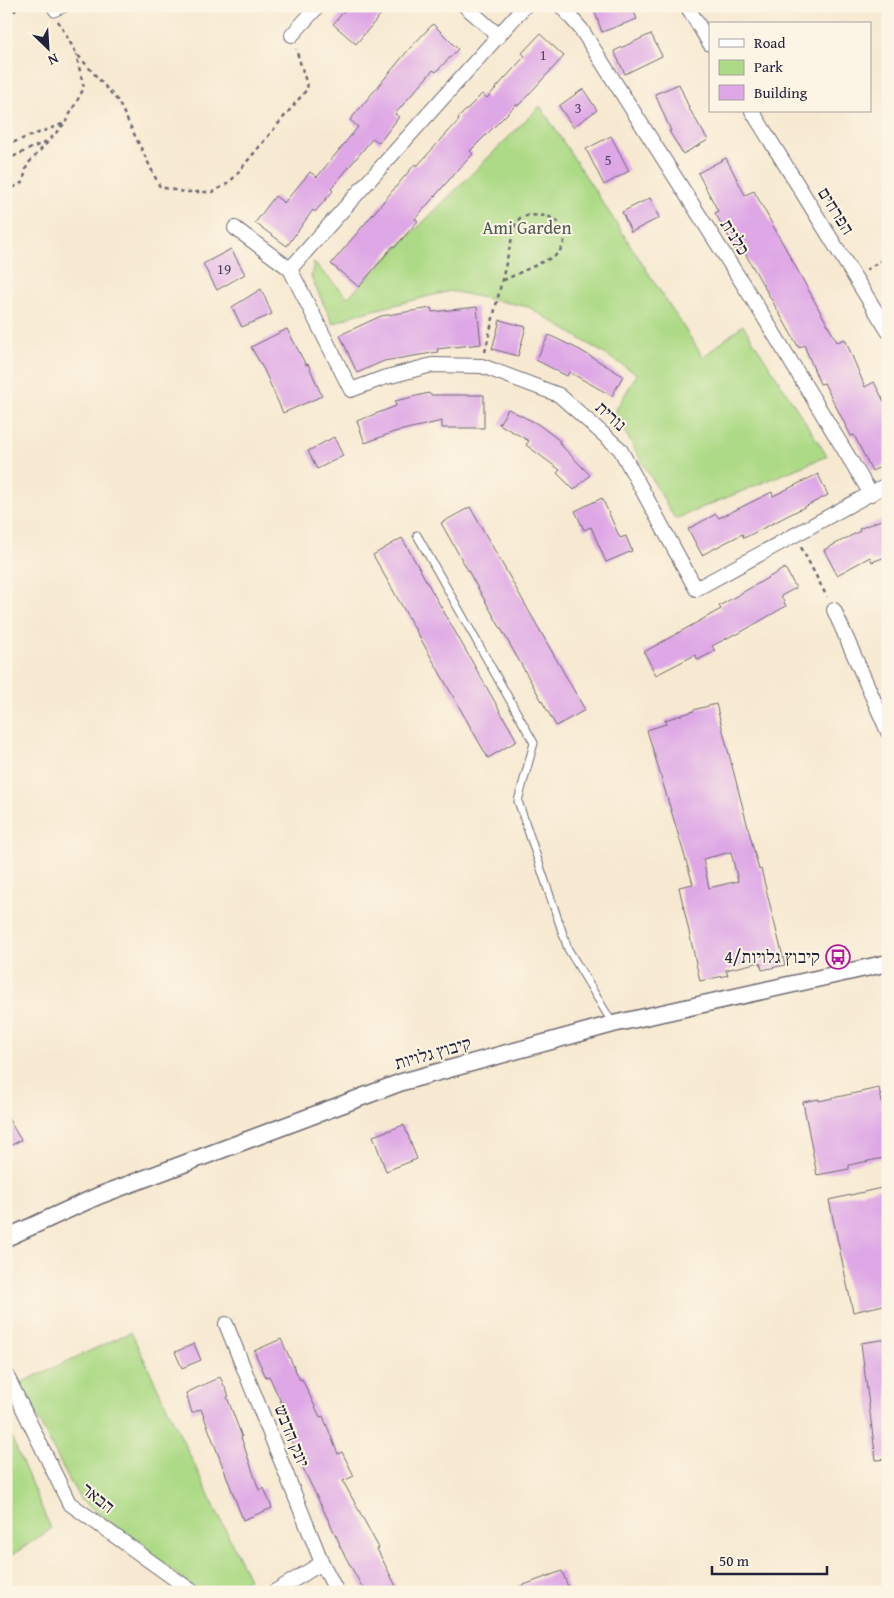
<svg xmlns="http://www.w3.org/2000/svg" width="894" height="1598" viewBox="0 0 894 1598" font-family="'Gentium Book Plus','Frank Ruhl Libre',serif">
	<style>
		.green { fill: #adda86; stroke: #687e60 }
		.building { fill: #dea7e6; fill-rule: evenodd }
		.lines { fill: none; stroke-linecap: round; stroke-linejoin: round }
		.service-casing { stroke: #6d6870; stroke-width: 9 }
		.minor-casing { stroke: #6d6870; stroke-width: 16 }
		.tertiary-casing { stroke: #6d6870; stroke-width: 19 }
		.path { stroke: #6d6870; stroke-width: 2.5; stroke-dasharray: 4 4; stroke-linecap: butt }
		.service { stroke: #fff; stroke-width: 7 }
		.minor { stroke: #fff; stroke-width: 14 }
		.tertiary { stroke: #fff; stroke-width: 16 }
		.labels { text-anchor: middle; stroke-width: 4; stroke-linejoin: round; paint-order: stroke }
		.number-label { font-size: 15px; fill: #514366 }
		.street-label { font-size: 18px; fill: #22223b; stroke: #fcf5e5 }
		.park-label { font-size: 18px; fill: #4c5952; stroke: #fcf5e5 }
		.poi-label { font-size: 18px; fill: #22223b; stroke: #fcf5e5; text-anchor: end }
	</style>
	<rect width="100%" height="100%" fill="#fcf5e5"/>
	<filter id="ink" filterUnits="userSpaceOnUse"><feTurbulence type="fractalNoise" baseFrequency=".02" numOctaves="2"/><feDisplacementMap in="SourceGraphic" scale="10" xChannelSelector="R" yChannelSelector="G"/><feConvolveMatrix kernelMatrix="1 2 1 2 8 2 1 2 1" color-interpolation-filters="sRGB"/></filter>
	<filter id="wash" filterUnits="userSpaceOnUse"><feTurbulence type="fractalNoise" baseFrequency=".0096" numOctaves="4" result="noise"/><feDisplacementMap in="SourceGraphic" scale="20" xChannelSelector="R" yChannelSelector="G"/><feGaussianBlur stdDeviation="1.12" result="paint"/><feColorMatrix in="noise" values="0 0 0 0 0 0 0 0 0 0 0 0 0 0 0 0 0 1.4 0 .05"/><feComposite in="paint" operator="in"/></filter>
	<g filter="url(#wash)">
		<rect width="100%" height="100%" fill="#f7e9d1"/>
		<g class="green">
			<path d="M540,106l163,251 40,-32 84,131 -152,63 -61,-106 23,-39 -108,-67 -79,-16 -96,24 -21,9 -22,-47 3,-14 34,34z"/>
			<path d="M131,1332l118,247 -20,13h-29l-119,-92 -13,-22 -48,-95z"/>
			<path d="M6,1425l45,104 -45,30z"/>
		</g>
		<g id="blocks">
			<g class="building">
				<path d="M349,6h39l-32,38 -23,-20z"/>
				<path d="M603,6h29l5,13 -35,13 -8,-22z"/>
				<path d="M433,24l25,25 -22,23 -3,-2 -38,44 4,3 -20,26 -6,-5 -42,51 2,2 -18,21 -2,-2 -26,36 -32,-23 20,-27 9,7 26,-31 7,5 41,-50 -8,-7 60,-72z"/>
				<path d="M540,34l24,22 -46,50 -1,-2 -47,47 3,3 -18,19 -40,46 3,2 -23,26 -2,-1 -34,41 -28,-23 84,-100 2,2 42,-46 -1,-2 24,-24 5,4 38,-42 -3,-3z"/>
				<path d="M651,34l11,22 -37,18 -11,-23z"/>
				<path d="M679,84l11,26 18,30 -25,14 -14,-23h2l-16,-37z"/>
				<path d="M583,89l14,21 -24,17 -14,-21z"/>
				<path d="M611,136l18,35 -25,14 -18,-36z"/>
				<path d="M726,158l19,37 9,-4 83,151 8,-3 20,48 9,-5 14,27v54l-16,8 -18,-36 -3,1 -27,-53 -4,1 -16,-39 -5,3 -57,-100 -5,3 -22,-38 3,-2 -20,-38z"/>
				<path d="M650,198l9,20 -28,14 -9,-20z"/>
				<path d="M231,249l14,25 -28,16 -14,-26z"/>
				<path d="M261,289l11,25 -30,13 -10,-20z"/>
				<path d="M477,307l4,37 -44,5 1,3 -54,9 -27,12 -17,-38 41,-19 50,-8 1,4z"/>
				<path d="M500,320l26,7 -8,29 -26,-7z"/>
				<path d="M287,329l19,36 2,-1 14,32 -39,17 -19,-43 -13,-23z"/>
				<path d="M549,335l31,15 43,26 -11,20 -43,-24 -2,4 -31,-16z"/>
				<path d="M429,393l1,2h54v33h-42v-7l-48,11 -29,11 -8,-22 39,-15 -1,-5z"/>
				<path d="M508,409l30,15 22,17 -1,2 31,32 -16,15 -17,-17 3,-3 -34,-25 3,-4 -30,-17z"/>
				<path d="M334,437l9,19 -26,13 -9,-18z"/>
				<path d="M818,474l10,21 -84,43 -2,-4 -40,21 -14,-26 28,-15 3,4 53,-26 1,4z"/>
				<path d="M602,498l18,40 6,-2 6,15 -26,11 -15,-35 -7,3 -9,-19z"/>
				<path d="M470,507l115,203 -29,16 -115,-203z"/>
				<path d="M888,517v39l-16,6 -2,-5 -33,18 -13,-25 36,-19 -1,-2z"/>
				<path d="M402,538l115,203 -29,17 -115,-203z"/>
				<path d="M785,568l11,20 -15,8 5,10 -50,29 -1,-1 -23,12 3,5 -17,9 -3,-5 -39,20 -12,-23 77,-43 -2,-3z"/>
				<path d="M716,704l43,166 2,-1 24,96 -23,5 -2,-8 -34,8 2,5 -28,6 -21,-94 14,-3 -46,-154 19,-6 -1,-4 29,-9 -1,-1zM731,852l7,29 -29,7 -6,-29z"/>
				<path d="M879,1088l9,44v25l-39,8v4l-32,6 -14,-73 16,-3v2z"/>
				<path d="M6,1115l15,25 -15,8z"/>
				<path d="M404,1125l13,34 -31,12 -13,-35z"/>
				<path d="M881,1188l7,44v72l-35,8 -24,-112z"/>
				<path d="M281,1339l19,41 2,-1 18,38 3,-1 15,38 4,-2 12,24 -11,5 36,67 -2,1 22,43h-34l-26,-47 1,-1 -40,-82 -13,-31 6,-3 -24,-52 -3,1 -12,-26z"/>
				<path d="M888,1339v120l-12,1 -15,-117z"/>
				<path d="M194,1344l7,16 -19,8 -7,-16z"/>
				<path d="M220,1377l9,19 -2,1 15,40h-1l18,53 5,-2 8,20 -29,12 -42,-111 -9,4 -6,-20z"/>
				<path d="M562,1571l8,21h-60v-2z"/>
			</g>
		</g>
	</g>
	<g filter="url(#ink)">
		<use href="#blocks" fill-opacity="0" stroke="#6d6870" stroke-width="1"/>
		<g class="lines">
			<g class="service-casing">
				<g id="service">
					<path d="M49,6l5,7 16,-7"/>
					<path d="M417,535l117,208 -16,58 50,148 45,75"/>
				</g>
			</g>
			<g class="minor-casing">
				<g id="minor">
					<path d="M465,6l34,30"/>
					<path d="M525,6l-235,263 61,121 32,-12 49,-13 50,1 77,29 61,54 76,140 192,-105"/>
					<path d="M561,6l20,23 181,285 109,180"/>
					<path d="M687,6l23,38"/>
					<path d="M292,35l26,-29"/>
					<path d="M752,111l136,220"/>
					<path d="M235,228l55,41"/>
					<path d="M834,610l54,122"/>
					<path d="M226,1324l96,239 15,29"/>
					<path d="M6,1374l63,129 124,89"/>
					<path d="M274,1592l48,-29"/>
				</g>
			</g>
			<g class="tertiary-casing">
				<path id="tertiary" d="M6,1238l92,-42 304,-114 211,-58 275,-61"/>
			</g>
			<g class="path">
				<path d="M6,15l18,-9"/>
				<path d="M58,21l18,32 42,48 42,86 24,5h29l17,-10 78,-94 -12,-39"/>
				<path d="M6,145l59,-22 19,-35 -8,-34"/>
				<path d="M6,160l43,-20"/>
				<path d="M6,192l17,-10 4,-17 37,-41"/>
				<path d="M866,270l22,-14"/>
				<path d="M485,352l30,-127 5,-7 9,-3 19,1 10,6 8,14 -4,12 -7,8 -53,25"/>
				<path d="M801,547l26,50"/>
			</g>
			<use href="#service" class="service"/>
			<use href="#minor" class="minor"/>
			<use href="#tertiary" class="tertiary"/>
		</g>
	</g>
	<defs>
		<g id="bus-ring" transform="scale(1.25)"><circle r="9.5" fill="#fcf5e5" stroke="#b5179e" stroke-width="1.5"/><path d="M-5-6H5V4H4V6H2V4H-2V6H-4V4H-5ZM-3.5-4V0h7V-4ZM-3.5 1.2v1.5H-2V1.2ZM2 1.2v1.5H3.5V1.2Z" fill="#b5179e"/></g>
	</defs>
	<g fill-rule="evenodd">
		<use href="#bus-ring" x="838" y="957"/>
	</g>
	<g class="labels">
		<g class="number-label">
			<text x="543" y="60">1</text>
			<text x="578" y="113">3</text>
			<text x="608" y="165">5</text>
			<text x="224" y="274">19</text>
		</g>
		<g class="street-label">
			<text transform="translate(836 211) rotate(58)" y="6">הפרחים</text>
			<text transform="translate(735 237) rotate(58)" y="6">כלנית</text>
			<text transform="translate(611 416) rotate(42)" y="6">נורית</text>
			<text transform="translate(433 1053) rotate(-16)" y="6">קיבוץ גלויות</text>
			<text transform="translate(292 1436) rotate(68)" y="6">יונק הדבש</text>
			<text transform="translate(98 1498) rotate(39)" y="6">הבאר</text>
		</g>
		<g class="park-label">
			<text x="527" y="234">Ami Garden</text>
		</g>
		<g class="poi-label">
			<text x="820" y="963">קיבוץ גלויות/4</text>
		</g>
	</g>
	<rect width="894" height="1598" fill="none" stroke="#fcf5e5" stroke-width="25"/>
	<rect x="709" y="22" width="162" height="90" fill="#fcf5e5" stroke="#a5a1a1"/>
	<rect x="719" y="39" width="25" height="8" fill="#ffffff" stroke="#a5a1a1"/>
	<text x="754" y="48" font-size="15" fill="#22223b">Road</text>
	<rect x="719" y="60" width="25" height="15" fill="#adda86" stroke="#a5a1a1"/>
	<text x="754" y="72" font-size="15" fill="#22223b">Park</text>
	<rect x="719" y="85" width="25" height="15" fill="#dea7e6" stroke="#a5a1a1"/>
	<text x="754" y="98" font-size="15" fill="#22223b">Building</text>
	<g transform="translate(48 48) rotate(155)" stroke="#fcf5e5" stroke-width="4" paint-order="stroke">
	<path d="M0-4L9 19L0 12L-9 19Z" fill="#22223b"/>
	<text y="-8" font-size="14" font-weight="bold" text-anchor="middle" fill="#22223b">N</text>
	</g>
	<path d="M712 1566v8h115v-8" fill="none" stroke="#22223b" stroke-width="2.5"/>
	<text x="719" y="1566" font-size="15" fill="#22223b" stroke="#fcf5e5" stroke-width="4" paint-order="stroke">50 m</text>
</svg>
